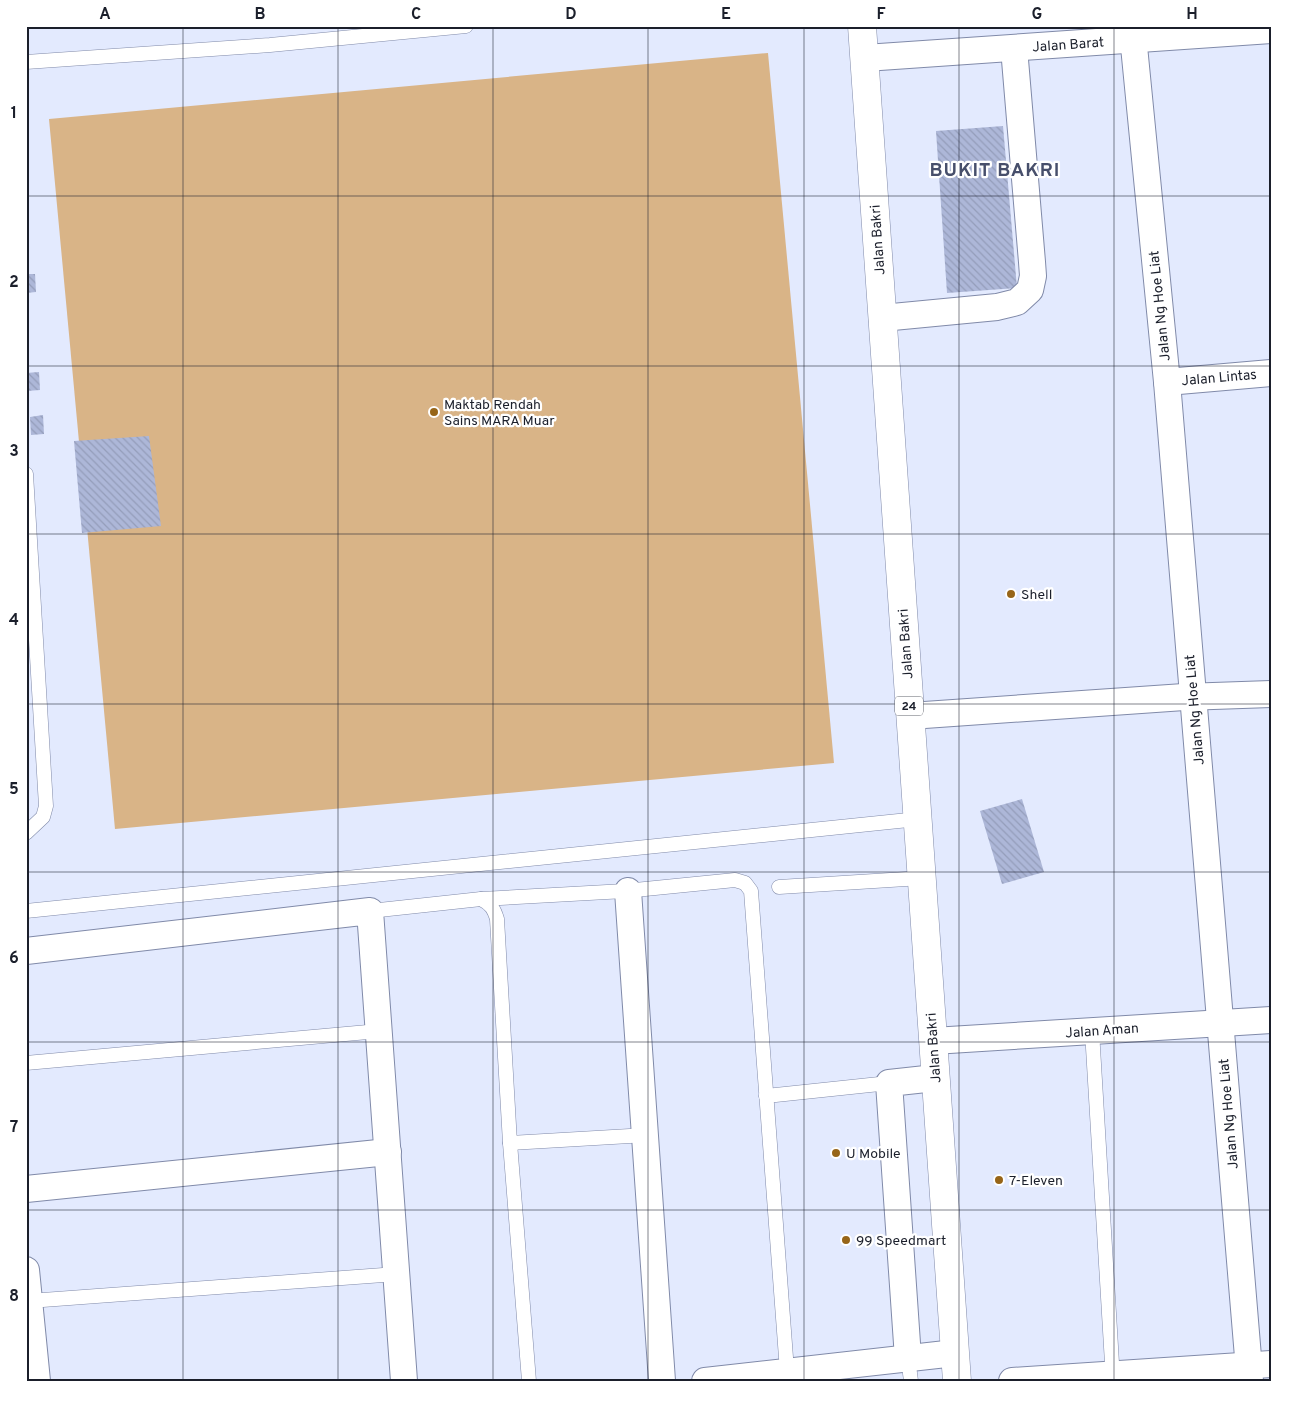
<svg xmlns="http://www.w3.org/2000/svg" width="1297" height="1407" viewBox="0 0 1297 1407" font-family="Overpass,sans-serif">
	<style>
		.green { fill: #d9b487 }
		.building { fill: url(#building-back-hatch) }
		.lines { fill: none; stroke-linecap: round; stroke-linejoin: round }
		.service-casing { stroke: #808aa9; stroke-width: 15 }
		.minor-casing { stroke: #808aa9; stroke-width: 28 }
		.primary-casing { stroke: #808aa9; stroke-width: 29 }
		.service { stroke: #fff; stroke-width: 14 }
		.minor { stroke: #fff; stroke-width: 26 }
		.primary { stroke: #fff; stroke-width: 28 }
		.grid { fill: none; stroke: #1b1f2b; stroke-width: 1; stroke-opacity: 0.55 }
		.poi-dot { fill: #976518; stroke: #fff; stroke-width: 2 }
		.labels { text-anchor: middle; stroke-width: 4.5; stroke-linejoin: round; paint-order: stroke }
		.shield { fill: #fff; stroke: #5f626b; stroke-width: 1 }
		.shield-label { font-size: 12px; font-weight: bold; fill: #1b1f2b }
		.street-label { font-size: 14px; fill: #1b1f2b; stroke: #fff }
		.poi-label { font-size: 14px; fill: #1b1f2b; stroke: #fff; text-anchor: start }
		.district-label { font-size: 19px; font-weight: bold; letter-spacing: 1px; fill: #474f6b; stroke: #fff }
		.neatline { fill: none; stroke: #1b1f2b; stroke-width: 2 }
		.grid-label { font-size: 16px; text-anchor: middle; font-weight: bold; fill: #1b1f2b }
	</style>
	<defs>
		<pattern id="building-back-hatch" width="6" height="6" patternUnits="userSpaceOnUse" patternTransform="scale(1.25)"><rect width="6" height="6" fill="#adb7d8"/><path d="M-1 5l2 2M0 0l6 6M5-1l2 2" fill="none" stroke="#949dba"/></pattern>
	</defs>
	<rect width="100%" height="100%" fill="#e3eafe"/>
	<path class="green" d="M768,53l66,710 -719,66 -66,-710z"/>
	<g class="building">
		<path d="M1003,126l14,162 -70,5 -11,-162z"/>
		<path d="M26,274h9l1,18 -10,1z"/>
		<path d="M39,372l1,18 -13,1 -1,-18z"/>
		<path d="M43,415l1,19 -13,1 -1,-18z"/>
		<path d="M149,436l12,90 -79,7 -8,-92z"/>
		<path d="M1022,799l22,73 -42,12 -22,-73z"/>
	</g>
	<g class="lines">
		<g class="service-casing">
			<g id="service">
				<path d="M26,62l244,-17 196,-19"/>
				<path d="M26,474l20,332 -3,11 -17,16"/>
				<path d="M779,887l143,-9"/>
				<path d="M481,899l144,-8 110,-11 10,3 6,8 36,480"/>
				<path d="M26,911l892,-92"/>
				<path d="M370,911l111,-12c10,5 13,10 16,20l13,224 19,238"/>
				<path d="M1092,1031l21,349"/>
				<path d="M26,1063l353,-32"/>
				<path d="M766,1096l123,-13"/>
				<path d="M510,1143l137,-8"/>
				<path d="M29,1301l368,-27"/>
				<path d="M908,1358l3,23"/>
			</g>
		</g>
		<g class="minor-casing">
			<g id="minor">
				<path d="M1132,26l35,356 83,999"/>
				<path d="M865,58l406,-28"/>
				<path d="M882,318l115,-11 20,-5 13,-12 3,-14 -1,-14 -18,-214"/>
				<path d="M1167,382l104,-9"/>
				<path d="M910,716l274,-19 87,-3"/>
				<path d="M628,891l34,490"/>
				<path d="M26,951l344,-40 34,470"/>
				<path d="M933,1041l338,-21"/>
				<path d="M26,1189l362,-37"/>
				<path d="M26,1270l11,111"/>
				<path d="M908,1358l-19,-275 46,-5"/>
				<path d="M705,1381l250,-28"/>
				<path d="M1012,1381l259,-17"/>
			</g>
		</g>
		<g class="primary-casing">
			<path id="primary" d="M862,26l95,1355"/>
		</g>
		<use href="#service" class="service"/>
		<use href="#minor" class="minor"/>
		<use href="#primary" class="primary"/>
	</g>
	<path class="grid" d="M183,26v1355M338,26v1355M493,26v1355M648,26v1355M804,26v1355M959,26v1355M1114,26v1355M26,196h1245M26,366h1245M26,534h1245M26,704h1245M26,872h1245M26,1042h1245M26,1210h1245"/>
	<g class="poi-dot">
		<circle cx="434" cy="412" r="5"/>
		<circle cx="1011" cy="594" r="5"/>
		<circle cx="836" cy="1153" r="5"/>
		<circle cx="999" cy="1180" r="5"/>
		<circle cx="846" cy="1240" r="5"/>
	</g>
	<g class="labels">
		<rect class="shield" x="895" y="696.5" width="28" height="19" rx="4"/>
		<g class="shield-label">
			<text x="909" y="710">24</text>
		</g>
		<g class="street-label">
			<text transform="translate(1068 44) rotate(-4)" y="5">Jalan Barat</text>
			<text transform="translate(877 240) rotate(-94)" y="5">Jalan Bakri</text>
			<text transform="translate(1159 306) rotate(-96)" y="5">Jalan Ng Hoe Liat</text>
			<text transform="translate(1219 377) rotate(-5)" y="5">Jalan Lintas</text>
			<text transform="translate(905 644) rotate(-94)" y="5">Jalan Bakri</text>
			<text transform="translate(1194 710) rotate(-95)" y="5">Jalan Ng Hoe Liat</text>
			<text transform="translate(1102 1030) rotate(-4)" y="5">Jalan Aman</text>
			<text transform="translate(933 1048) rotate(-94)" y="5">Jalan Bakri</text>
			<text transform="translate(1228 1114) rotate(-95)" y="5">Jalan Ng Hoe Liat</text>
		</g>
		<g class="poi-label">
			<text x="444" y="409">Maktab Rendah<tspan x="444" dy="16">Sains MARA Muar</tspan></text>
			<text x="1021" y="599">Shell</text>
			<text x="846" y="1158">U Mobile</text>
			<text x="1009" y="1185">7-Eleven</text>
			<text x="856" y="1245">99 Speedmart</text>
		</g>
		<g class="district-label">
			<text x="995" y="176">BUKIT BAKRI</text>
		</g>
	</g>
	<rect width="1297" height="1407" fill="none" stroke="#ffffff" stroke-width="55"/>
	<rect x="28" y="28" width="1242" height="1352" class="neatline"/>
	<g class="grid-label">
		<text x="105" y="19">A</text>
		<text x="260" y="19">B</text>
		<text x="416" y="19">C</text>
		<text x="571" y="19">D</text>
		<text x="726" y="19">E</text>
		<text x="881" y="19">F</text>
		<text x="1037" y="19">G</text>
		<text x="1192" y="19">H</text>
		<text x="14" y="118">1</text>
		<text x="14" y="287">2</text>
		<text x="14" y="456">3</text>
		<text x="14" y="625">4</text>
		<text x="14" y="794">5</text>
		<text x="14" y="963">6</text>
		<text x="14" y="1132">7</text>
		<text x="14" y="1301">8</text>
	</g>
</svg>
